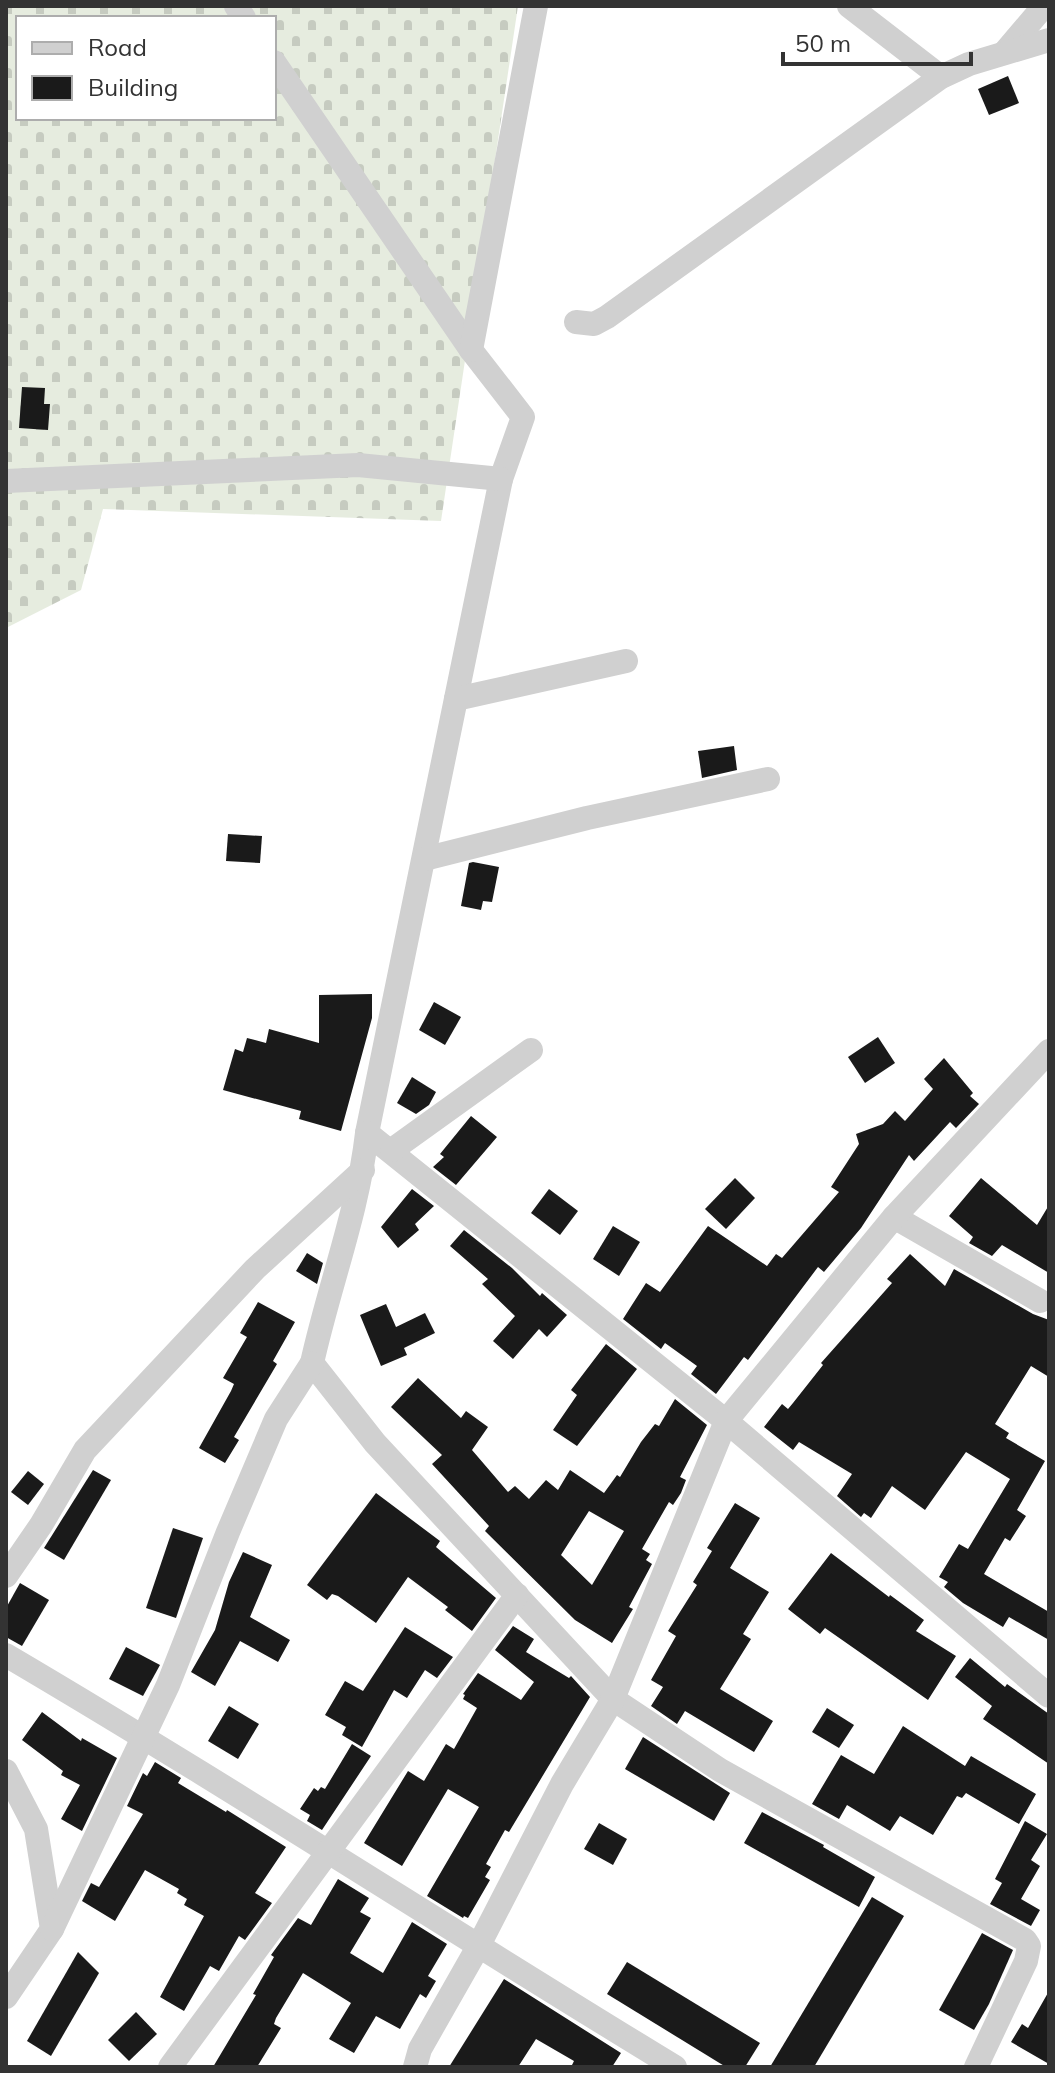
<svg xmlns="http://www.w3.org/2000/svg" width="1055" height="2073" viewBox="0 0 1055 2073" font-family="Mulish,sans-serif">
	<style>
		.cemetery { fill: url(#cemetery-stones); fill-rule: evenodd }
		.building { fill: #1a1a1a; fill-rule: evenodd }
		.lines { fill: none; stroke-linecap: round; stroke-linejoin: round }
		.minor { stroke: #d0d0d0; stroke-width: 24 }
	</style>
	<defs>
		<pattern id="cemetery-stones" width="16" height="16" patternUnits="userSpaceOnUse" patternTransform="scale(2)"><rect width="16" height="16" fill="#e6ecdf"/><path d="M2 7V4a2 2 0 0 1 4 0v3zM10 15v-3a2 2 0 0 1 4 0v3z" fill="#c6cbc0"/></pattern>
	</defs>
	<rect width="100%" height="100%" fill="#fff"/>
	<path class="cemetery" d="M6,6h512l-77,515 -338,-12 -22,81 -75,38zM18,18h256v100h-256z"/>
	<g class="building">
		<path d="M1008,76l11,27 -30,12 -11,-26z"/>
		<path d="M22,387l23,1 -1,16h6l-2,26 -29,-2z"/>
		<path d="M734,746l3,24 -35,8 -4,-27z"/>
		<path d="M228,834l34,2 -2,27 -34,-2z"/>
		<path d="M473,862l26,5 -7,35 -9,-1 -2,9 -20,-4 8,-43z"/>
		<path d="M372,994v24l-31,113 -42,-12 2,-8 -78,-21 12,-41 8,3 4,-14 19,5 3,-14 50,14v-48z"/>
		<path d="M434,1002l27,15 -16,28 -26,-15z"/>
		<path d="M878,1037l17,26 -30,20 -17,-26z"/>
		<path d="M944,1058l29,35 -3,3 9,8 -23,24 -6,-6 -36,39 -5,-6 -48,73 -37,44 -6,-5 -70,93 -4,-3 -28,37 -25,-20 6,-8 -32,-23 -4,6 -38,-30 23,-36 14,9 48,-66 59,40 9,-12 6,4 57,-66 -8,-5 28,-43 -3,-10 27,-10 12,-13 10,10 28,-32 -9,-10z"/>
		<path d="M412,1077l24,15 -7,13 -13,9 -19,-11z"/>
		<path d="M471,1116l26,21 -41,48 -23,-18 11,-10 -4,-3z"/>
		<path d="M735,1178l20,20 -29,31 -21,-20z"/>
		<path d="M981,1178l56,47 12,-20v68l-47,-28 -10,11 -23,-13 4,-6 -24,-21z"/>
		<path d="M412,1189l22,17 -19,18 4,6 -21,18 -17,-21z"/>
		<path d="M549,1189l29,22 -18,24 -29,-22z"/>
		<path d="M613,1226l27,16 -21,34 -26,-17z"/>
		<path d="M464,1230l48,38 28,28 2,-3 25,22 -20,22 -8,-8 -26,30 -20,-18 22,-25 -33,-32 6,-5 -38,-33z"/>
		<path d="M307,1253l16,10 -6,21 -21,-13z"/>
		<path d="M910,1254l35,32 9,-17 79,45 16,6v57l-18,-11 -36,58 14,9 -3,5 39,23 -28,49 9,6 -16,25 -5,-3 -21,36 65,38v28l-40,-23 -6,10 -40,-24 -19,-16 4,-5 -9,-5 20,-33 9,5 42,-70 -44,-27 -41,58 -33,-24 -21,32 -7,-5 -3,4 -24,-21 15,-22 -53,-32 -6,8 -29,-23 18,-23 6,5 5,-6 30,-38 -2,-2 71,-80 -5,-4z"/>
		<path d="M258,1302l37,20 -22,39 4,3 -43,73 5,3 -14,23 -26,-15 32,-57 3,-7 -11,-6 24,-41 -7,-4z"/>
		<path d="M386,1304l10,23 29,-14 10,20 -31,15 3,7 -26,11 -21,-51z"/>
		<path d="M606,1344l31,25 -60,77 -24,-16 24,-35 -6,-5z"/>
		<path d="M418,1378l43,40 5,-7 22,16 -16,23 36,42 7,-6 14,13 17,-19 12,10 12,-20 34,23 13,-18 3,2 21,-35 14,-18 4,2 16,-27 32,26 -27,52 6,3 -5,13 -8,12 -4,-3 -27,47 8,5 -4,6 6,4 -23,43 4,2 -21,34 -37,-23 -90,-89 4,-5 -57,-62 10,-9 -51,-48zM589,1511l35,20 -32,54 -31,-30z"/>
		<path d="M93,1470l18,10 -47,80 -20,-12z"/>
		<path d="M28,1471l16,13 -16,21 -17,-13z"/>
		<path d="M376,1493l64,48 -4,6 60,51 -24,33 -27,-21 3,-3 -40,-30 -32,46 -38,-27 -6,-2 -5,6 -20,-15z"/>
		<path d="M735,1503l25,15 -30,50 39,24 -26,42 8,5 -31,50 53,32 -19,31 -69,-41 -8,13 -26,-18 12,-19 -12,-7 25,-44 -8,-5 29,-46 -4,-3 19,-31 -5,-3z"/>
		<path d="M173,1528l30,10 -27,80 -30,-10z"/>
		<path d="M243,1552l29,13 -22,52 40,23 -12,22 -38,-21 -25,45 -24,-14 24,-42 14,-48z"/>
		<path d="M831,1553l58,44 1,-2 34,25 -8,11 40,25 -28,44 -103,-72 -5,6 -32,-25z"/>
		<path d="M20,1583l29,17 -27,46 -16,-9v-29z"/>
		<path d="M513,1626l21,13 -8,13 43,26 2,-2 19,21 -81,135 -4,-2 -19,34 5,3 -6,10 5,3 -22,38 -4,-2 -1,2 -36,-22 52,-89 -31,-18 -46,77 -38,-23 44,-72 16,10 22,-37 8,5 23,-41 -14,-9 2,-4 -2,-1 15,-21 43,27 13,-18 -39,-32z"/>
		<path d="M405,1627l48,30 -16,21 -12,-8 -18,28 -13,-8 -32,57 -20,-12 4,-8 -21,-12 20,-34 18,10z"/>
		<path d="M126,1647l34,18 -17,31 -34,-17z"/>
		<path d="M970,1658l35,29 2,-3 42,30v50l-66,-45 9,-13 -37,-29z"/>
		<path d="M229,1706l30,18 -21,35 -30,-18z"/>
		<path d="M827,1708l27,17 -15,23 -27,-16z"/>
		<path d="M42,1712l39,29 1,-3 35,20 -35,73 -21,-12 19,-34 -19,-10 2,-4 -41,-31z"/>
		<path d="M903,1726l62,40 6,-10 65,38 -17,30 -53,-31 -4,5 -5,-2 -24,39 -33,-19 -10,15 -43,-26 -8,14 -27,-15 29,-49 33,19z"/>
		<path d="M643,1737l87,56 -16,28 -89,-52z"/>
		<path d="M352,1744l19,12 -49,74 -15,-9 3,-6 -10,-6 14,-21 4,3 3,-4 4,2z"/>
		<path d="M155,1762l26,16 -3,5 48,29 1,-2 59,37 -31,46 17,10 -27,37 -6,-4 -20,35 -9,-5 -26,45 -24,-14 44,-81 -20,-11 3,-6 -10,-6 2,-4 -34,-19 -30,51 -33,-20 9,-18 8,4 44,-73 -16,-8 16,-33 4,3z"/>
		<path d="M762,1812l62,33 -1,2 52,30 -16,30 -115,-64z"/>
		<path d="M1025,1821l22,13 -16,26 9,6 -19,33 19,11 -9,16 -41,-22 12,-21 -7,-4z"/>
		<path d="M599,1823l28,16 -14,26 -29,-16z"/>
		<path d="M338,1879l31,19 -9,14 11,6 -21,35 33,20 29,-51 35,22 -19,32 8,5 -10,17 -6,-4 -20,35 -24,-13 -22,37 -25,-14 22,-36 -48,-30 -27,45 -2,6 7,4 -24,39h-44l43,-72 -3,-1 21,-37 -3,-2 27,-37 13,7z"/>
		<path d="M872,1897l32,19 -90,151h-44z"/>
		<path d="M982,1933l31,17 -24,54 -15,26 -35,-20z"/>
		<path d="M78,1952l21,21 -48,83 -24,-15z"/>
		<path d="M627,1962l133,81 -15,24h-19l-119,-73z"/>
		<path d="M504,1979l117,74 -9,14h-41l3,-6 -38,-22 -18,28h-69z"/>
		<path d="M1049,1991v73l-38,-22 11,-18 6,4z"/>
		<path d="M136,2012l21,22 -28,27 -21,-21z"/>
	</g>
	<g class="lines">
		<g class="minor">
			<path d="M236,6l8,12"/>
			<path d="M849,6l92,71"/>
			<path d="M1004,53l40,-47"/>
			<path d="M274,62l197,288 52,67 -22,62 -134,654c-9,79 -38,153 -55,230l63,80 238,256 107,71 305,170 4,6 -3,15 -50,106"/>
			<path d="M576,322l18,2 13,-7 334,-240 28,-13 80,-24"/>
			<path d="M471,350l65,-344"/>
			<path d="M6,481l352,-16 143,14"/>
			<path d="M456,699l170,-38"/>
			<path d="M424,859l163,-41 181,-39"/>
			<path d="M367,1133l359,288 323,275"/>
			<path d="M392,1150l139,-100"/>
			<path d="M894,1217l146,84"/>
			<path d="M6,1576l35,-51 44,-75 170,-181 108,-99"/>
			<path d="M6,1655c226,133 445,276 669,412"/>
			<path d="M6,1771l30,58 16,100 -46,68"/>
			<path d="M52,1929l116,-244 60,-153 48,-113 36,-56"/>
			<path d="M170,2067l347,-472"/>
			<path d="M415,2067l5,-18 58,-102 84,-163 51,-85 113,-278 168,-204 155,-166"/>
		</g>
	</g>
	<rect width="1055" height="2073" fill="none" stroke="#333333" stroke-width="16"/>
	<rect x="16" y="16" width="260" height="104" fill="#ffffff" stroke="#adadad" stroke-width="2"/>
	<rect x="32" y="42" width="40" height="12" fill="#d0d0d0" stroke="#adadad" stroke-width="2"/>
	<text x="88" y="56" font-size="24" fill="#333333">Road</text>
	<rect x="32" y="76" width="40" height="24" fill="#1a1a1a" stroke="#adadad" stroke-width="2"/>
	<text x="88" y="96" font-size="24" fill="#333333">Building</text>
	<path d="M783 52v12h188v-12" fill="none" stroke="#333333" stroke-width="4"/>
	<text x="795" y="52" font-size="24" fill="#333333" stroke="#ffffff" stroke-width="6" paint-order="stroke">50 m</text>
</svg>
